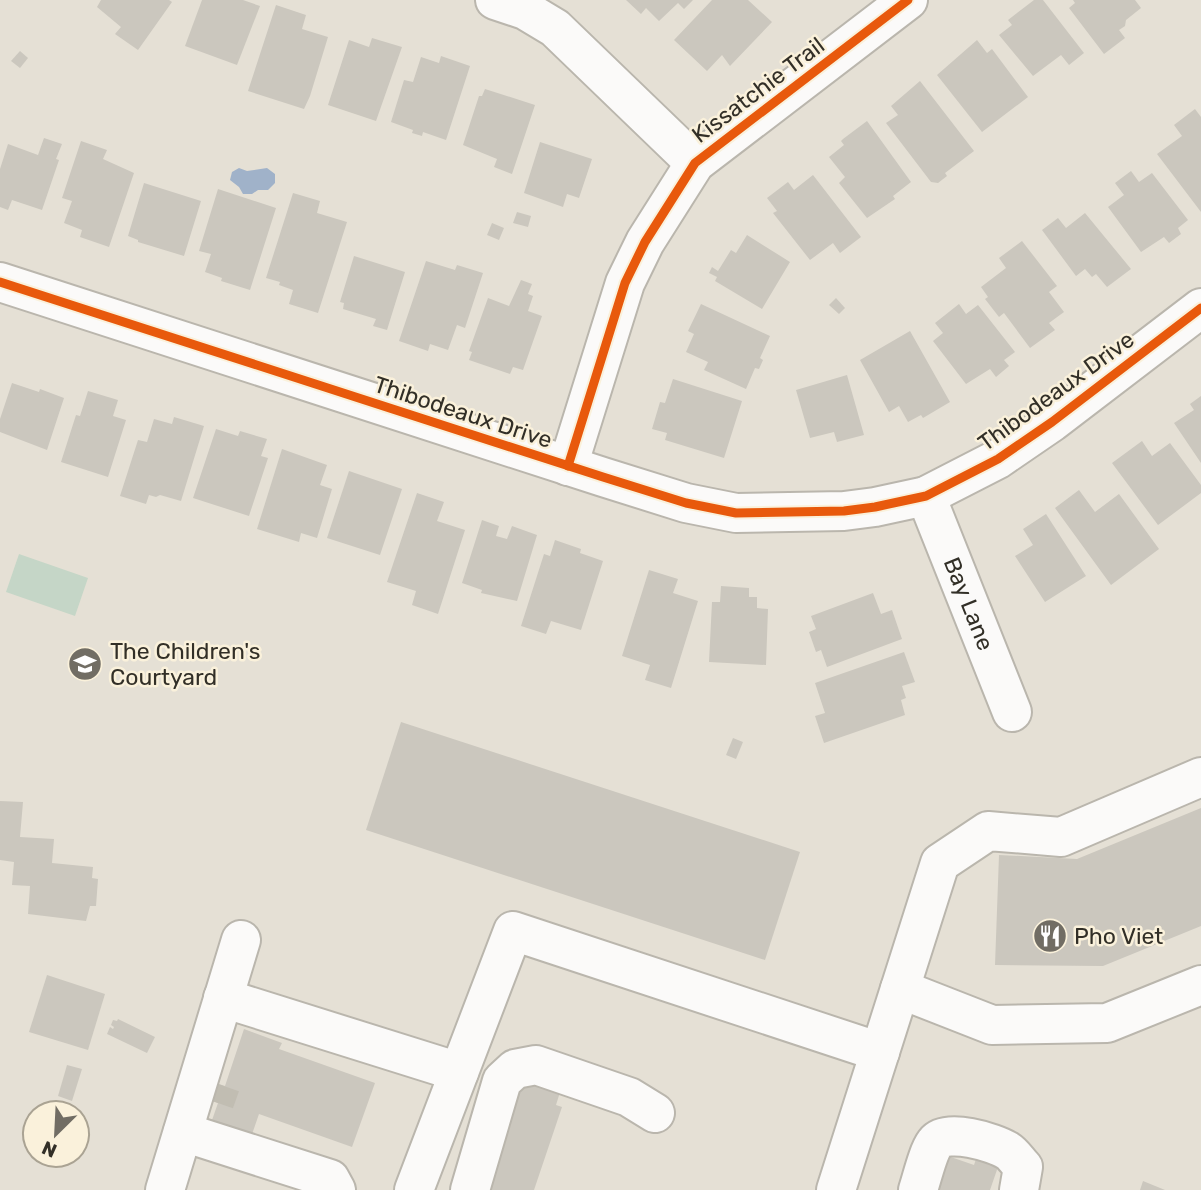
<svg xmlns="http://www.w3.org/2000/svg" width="1201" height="1190" viewBox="0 0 1201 1190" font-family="Rubik,sans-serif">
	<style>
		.green { fill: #c5d6c7 }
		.water { fill: #a0b2c9 }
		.building { fill: #cbc7be }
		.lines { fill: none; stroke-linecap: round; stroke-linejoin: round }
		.minor-tunnel { stroke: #c1bdb2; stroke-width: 38; stroke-dasharray: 38 19; stroke-linecap: butt }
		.minor-casing { stroke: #bab6ad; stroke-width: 42 }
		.minor { stroke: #fbfaf9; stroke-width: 38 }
		.cycleway-casing { stroke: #faf1db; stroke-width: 13 }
		.cycleway { stroke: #e8590c; stroke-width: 9 }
		.labels { text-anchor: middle; stroke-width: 5; stroke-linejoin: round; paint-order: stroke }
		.street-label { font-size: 23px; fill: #322f27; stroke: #faf1db }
		.poi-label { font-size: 23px; fill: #322f27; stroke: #faf1db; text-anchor: start }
	</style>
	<rect width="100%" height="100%" fill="#e5e0d5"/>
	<path class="green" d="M19,554l69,24 -13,38 -69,-24z"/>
	<path class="water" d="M239,168l8,3 20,-3 8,6v9l-7,7h-10l-6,4h-9l-4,-7 -9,-7 2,-8z"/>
	<g class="building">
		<path d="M101,0h68l3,2 -34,48 -23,-16 6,-7 -24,-20z"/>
		<path d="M202,0h41l17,6 -23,59 -52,-19z"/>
		<path d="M626,0h67l-9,9 -6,-6 -19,18 -13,-13 -5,6z"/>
		<path d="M712,0h36l24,22 -42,44 -8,-11 -15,16 -33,-31z"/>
		<path d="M1034,0h9l41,53 -15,12 -8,-10 -28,21 -34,-41 13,-10 -4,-5z"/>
		<path d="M1073,0h62l6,8 -15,12 -1,6 -6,4 6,8 -21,16 -35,-46 6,-5z"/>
		<path d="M276,5l30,10 -4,14 26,8 -18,59 -6,13 -56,-18z"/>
		<path d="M372,38l30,9 -26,74 -48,-16 21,-65 20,7z"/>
		<path d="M977,40l10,13 5,-4 36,48 -46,35 -45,-57z"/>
		<path d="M20,51l8,7 -8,10 -9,-7z"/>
		<path d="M441,56l29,10 -24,74 -23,-8 -1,4 -10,-3 1,-3 -22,-8 13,-42 9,2 8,-25 18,6z"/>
		<path d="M920,81l54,70 -29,22 2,3 -9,7 -7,-1 -45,-59 12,-8 -7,-9z"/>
		<path d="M485,89l50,16 -23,69 -18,-7 3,-8 -34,-14 16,-49h3z"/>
		<path d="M1195,109l6,8v95l-44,-58 25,-18 -8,-11z"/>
		<path d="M867,121l44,61 -18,14 2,3 -28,19 -28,-35 6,-6 -16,-20 15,-12 -3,-4 2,-2z"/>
		<path d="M44,138l18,6 -6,15 3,1 -17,50 -30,-10 -4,10 -8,-3v-38l8,-25 30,11z"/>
		<path d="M81,141l26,9 -4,9 31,14 -25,74 -29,-10 2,-7 -18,-7 8,-22 -10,-3z"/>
		<path d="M540,142l52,17 -13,39 -12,-4 -4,13 -39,-14z"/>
		<path d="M1131,171l8,11 13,-9 36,47 -10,8 3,6 -12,9 -5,-6 -23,15 -33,-45 16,-12 -9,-12z"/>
		<path d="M813,175l48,62 -21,16 -7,-10 -23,17 -37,-47 4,-2 -10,-13 21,-16 6,8z"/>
		<path d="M144,183l57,18 -17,55 -46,-14v-2l-10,-4z"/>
		<path d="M218,189l58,19 -26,82 -29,-9 1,-3 -17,-6 6,-18 -12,-3z"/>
		<path d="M293,193l27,8 -3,12 30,9 -29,91 -29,-9 4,-14 -14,-5 1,-3 -14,-4z"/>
		<path d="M517,212l14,4 -3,11 -15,-4z"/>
		<path d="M1085,213l46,56 -24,18 -11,-13 -4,3 -7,-8 -9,7 -34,-46 16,-12 8,10z"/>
		<path d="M492,223l12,5 -5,12 -12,-5z"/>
		<path d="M747,235l43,27 -28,47 -47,-28 2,-4 -8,-4 3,-6 6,4 13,-21 5,3z"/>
		<path d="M1022,241l35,45 -8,6 15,20 -15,11 6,7 -25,18 -26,-35 -5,4 -14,-18 3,-2 -7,-10 25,-19 -7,-10z"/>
		<path d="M354,256l51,16 -18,58 -14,-4 3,-7 -33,-10 1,-6 -4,-1z"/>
		<path d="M426,261l29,9 2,-5 26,8 -18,55 -8,-3 -9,25 -18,-6 -2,7 -29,-10z"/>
		<path d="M521,280l11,4 -4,10 5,2 -5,15 14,5 -19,54 -10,-3 -3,7 -41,-14 3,-8 -3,-1 19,-53 21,8z"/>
		<path d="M836,298l9,10 -6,6 -10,-9z"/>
		<path d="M701,304l69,32 -10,22 3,2 -4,9 -4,-1 -9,21 -42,-19 4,-8 -22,-10 8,-18 -6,-3z"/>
		<path d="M959,304l7,10 12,-9 37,47 -11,8 5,6 -13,11 -6,-8 -24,15 -33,-43 10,-8 -8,-10z"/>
		<path d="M910,331l40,71 -27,16 -2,-3 -13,7 -9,-16 -10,6 -29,-52z"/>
		<path d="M847,375l17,60 -27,7 -3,-10 -24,6 -14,-48z"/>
		<path d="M673,379l69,22 -18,57 -59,-18 2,-7 -15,-4 8,-27 5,1z"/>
		<path d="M12,383l27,9 1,-3 24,9 -17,52 -47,-18v-13z"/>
		<path d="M88,391l30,9 -5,16 13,4 -18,57 -47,-15 15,-47 4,1z"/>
		<path d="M1201,396v67l-27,-40 20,-13 -4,-6z"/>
		<path d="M174,417l30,9 -23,75 -21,-6 -4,2 -7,-2 -3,9 -26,-8 18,-56 9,2 7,-23 18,5z"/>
		<path d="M216,429l22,7 2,-5 27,8 -6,17 7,2 -19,58 -56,-18z"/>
		<path d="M1142,441l10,15 18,-13 31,42v8l-43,32 -46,-62z"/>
		<path d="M282,449l45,16 -7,20 12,4 -15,49 -16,-5 -2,9 -42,-13z"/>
		<path d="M349,471l53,18 -22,66 -53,-17z"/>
		<path d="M1079,490l16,22 24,-18 40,55 -48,36 -56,-77z"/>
		<path d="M417,493l27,9 -7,19 28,9 -27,84 -26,-9 4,-14 -29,-9z"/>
		<path d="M1046,514l40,62 -41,26 -30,-46 18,-11 -10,-16z"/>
		<path d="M482,520l17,6 -3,10 11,3 5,-13 25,9 -20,66 -36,-8 1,-3 -20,-7z"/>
		<path d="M555,540l26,9 -1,4 23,8 -22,69 -30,-9 -5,13 -25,-8 23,-72 6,2z"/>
		<path d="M649,570l29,9 -5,14 25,8 -27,87 -26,-8 5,-15 -28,-9z"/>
		<path d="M721,586l28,2v9h8v11l11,1 -2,56 -57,-3 3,-60h8z"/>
		<path d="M873,593l8,21 11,-4 10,29 -75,28 -6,-17 -5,2 -7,-20 7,-3 -5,-13z"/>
		<path d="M904,652l11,30 -13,4 4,12 -5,2 4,15 -81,28 -9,-27 10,-3 -10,-30z"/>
		<path d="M401,722l399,130 -35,108 -399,-130z"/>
		<path d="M733,738l10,4 -7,17 -10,-4z"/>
		<path d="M0,801l23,1 -3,35 34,2 -2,24 41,4 -1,11 6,1 -2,27h-6l-4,15 -58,-7 2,-28 -18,-1 2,-23 -14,-2z"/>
		<path d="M1201,808v118l-98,40 -108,-1 4,-110 78,4z"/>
		<path d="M47,975l58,19 -17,56 -59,-18z"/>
		<path d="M118,1019l37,18 -8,16 -40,-19 3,-7 3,2 1,-2 -3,-2 2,-5 4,1z"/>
		<path d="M244,1029l38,14 -3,6 96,34 -23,64 -93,-33 -8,23 -40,-14 7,-20 -6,-2 7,-17 6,2z"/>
		<path d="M67,1065l15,4 -10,32 -14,-5z"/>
		<path d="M525,1077l36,12 -5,16 6,2 -28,83h-52l33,-99 5,2z"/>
		<path d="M945,1155l29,10 3,-9 22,8 -9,26h-57z"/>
		<path d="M1143,1181l22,9h-25z"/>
	</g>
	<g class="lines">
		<path class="minor-tunnel" d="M215,1102l6,-17"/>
		<g class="minor-casing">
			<g id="minor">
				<path d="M495,0l30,10 30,18 140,135"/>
				<path d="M0,282l603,195 83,26 50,10 108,-2 31,-4 51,-11 72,-37 54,-37 149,-114"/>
				<path d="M568,466l57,-183 20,-41 50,-79 213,-163"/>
				<path id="s1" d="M926,496l86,216"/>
				<path d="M900,989l92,36 115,-2 94,-38"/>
				<path d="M223,998l236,74"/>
				<path d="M183,1132l147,47 6,11"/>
				<path d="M165,1190l76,-250"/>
				<path d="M414,1190l99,-259 367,121"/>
				<path d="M470,1190l32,-109 13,-12 21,-4 93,32 26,16"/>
				<path d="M836,1190l104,-327 48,-32 73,6 140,-60"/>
				<path d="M918,1190c4,-12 10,-38 17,-47 11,-15 59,-1 73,8 5,3 10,11 15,16l-4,23"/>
			</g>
		</g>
		<use href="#minor" class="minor"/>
		<g class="cycleway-casing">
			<g id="cycleway">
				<path d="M0,282l603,195 83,26 50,10 108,-2 31,-4 51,-11 72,-37 54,-37 149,-114"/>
				<path d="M568,466l57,-183 20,-41 50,-79 213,-163"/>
			</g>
		</g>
		<use href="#cycleway" class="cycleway"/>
	</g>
	<defs>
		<g id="school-disc" transform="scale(1.75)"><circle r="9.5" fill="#716d64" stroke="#faf1db"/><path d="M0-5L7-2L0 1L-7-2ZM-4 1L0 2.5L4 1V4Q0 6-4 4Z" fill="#fff"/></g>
		<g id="restaurant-disc" transform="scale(1.75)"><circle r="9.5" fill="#716d64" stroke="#faf1db"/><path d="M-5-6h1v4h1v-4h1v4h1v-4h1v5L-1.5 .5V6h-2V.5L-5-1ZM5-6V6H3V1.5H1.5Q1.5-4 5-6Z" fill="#fff"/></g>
	</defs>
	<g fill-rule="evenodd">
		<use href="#school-disc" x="85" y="664"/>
		<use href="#restaurant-disc" x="1050" y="936"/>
	</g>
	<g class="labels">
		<g class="street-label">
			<text transform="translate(758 90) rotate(-37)" y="8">Kissatchie Trail</text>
			<text transform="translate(1056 391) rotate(-36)" y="8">Thibodeaux Drive</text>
			<text transform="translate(463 412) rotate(18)" y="8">Thibodeaux Drive</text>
			<text dy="8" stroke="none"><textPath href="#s1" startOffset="116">Bay Lane</textPath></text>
		</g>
		<g class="poi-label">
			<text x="110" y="659">The Children's<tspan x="110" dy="26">Courtyard</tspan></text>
			<text x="1074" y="944">Pho Viet</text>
		</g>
	</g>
	<g transform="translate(56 1134) rotate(204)"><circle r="33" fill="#faf1db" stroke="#aaa393" stroke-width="2"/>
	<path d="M0-5L12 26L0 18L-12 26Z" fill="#716d64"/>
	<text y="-10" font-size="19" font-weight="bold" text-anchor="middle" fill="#322f27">N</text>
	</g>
</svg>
